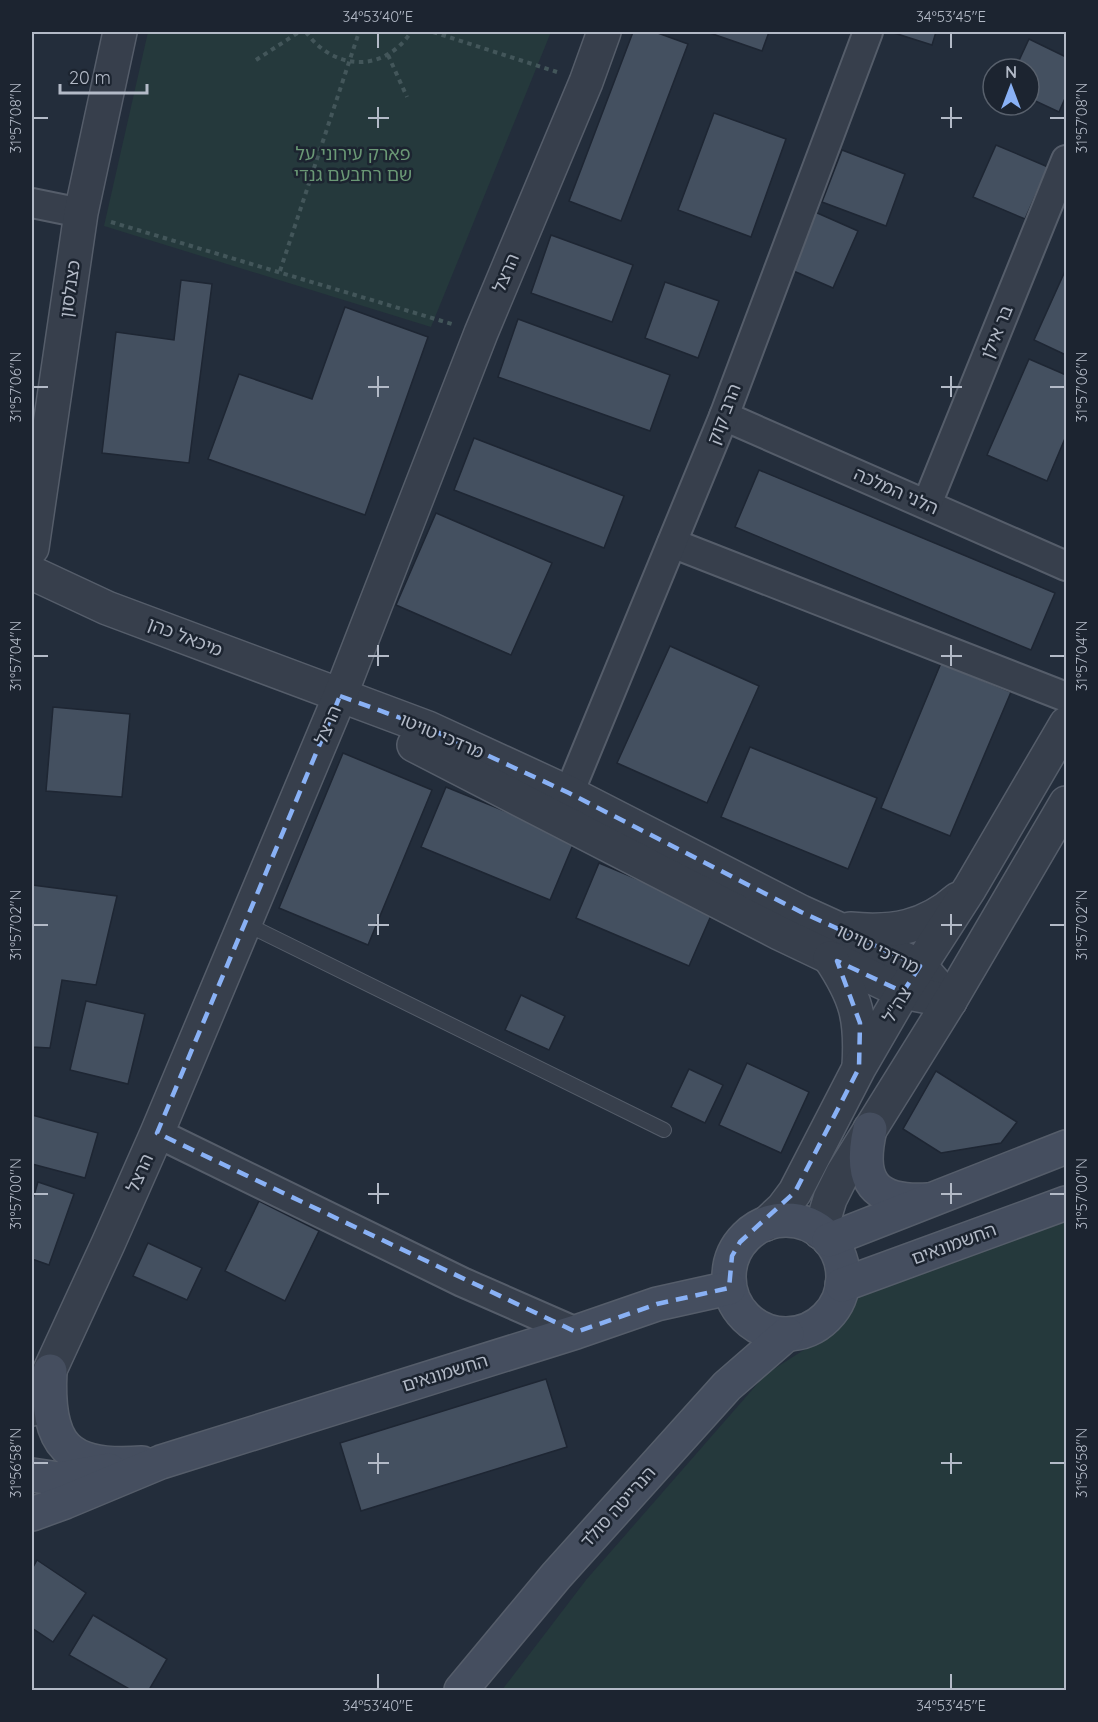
<svg xmlns="http://www.w3.org/2000/svg" width="1098" height="1722" viewBox="0 0 1098 1722" font-family="Quicksand,'Noto Sans Hebrew',sans-serif">
	<style>
		.green { fill: #25393c }
		.building { fill: #445060; stroke: #1e2633; stroke-width: 1.5 }
		.lines { fill: none; stroke-linecap: round; stroke-linejoin: round }
		.service-casing { stroke: #555d6a; stroke-width: 16 }
		.minor-casing { stroke: #555d6a; stroke-width: 32 }
		.tertiary-casing { stroke: #555d6a; stroke-width: 36 }
		.secondary-casing { stroke: #555d6a; stroke-width: 36 }
		.path { stroke: #43565a; stroke-width: 4; stroke-dasharray: 4.5 4.5; stroke-linecap: butt }
		.service { stroke: #373f4c; stroke-width: 14 }
		.minor { stroke: #373f4c; stroke-width: 28 }
		.tertiary { stroke: #373f4c; stroke-width: 33 }
		.secondary { stroke: #454e5f; stroke-width: 33 }
		.marked { fill: none; stroke: #89b1f5; stroke-width: 4.5; stroke-dasharray: 12 8; stroke-linejoin: round }
		.ticks { fill: none; stroke: #b3bac7; stroke-width: 2 }
		.labels { text-anchor: middle; stroke-width: 5; stroke-linejoin: round; paint-order: stroke }
		.park-label { font-size: 18px; fill: #6a9875; stroke: #1c2430 }
		.street-label { font-size: 18px; fill: #b3bac7; stroke: #1c2430 }
		.neatline { fill: none; stroke: #b3bac7; stroke-width: 2 }
		.ticks-label { font-size: 15px; text-anchor: middle; fill: #b3bac7 }
	</style>
	<rect width="100%" height="100%" fill="#232d3b"/>
	<g class="green">
		<path d="M148,32h403l-120,295 -327,-101z"/>
		<path d="M1066,1219v471h-564l84,-110 180,-206 55,-35 32,-48z"/>
	</g>
	<g class="building">
		<path d="M633,32h22l33,12 -67,177 -52,-20z"/>
		<path d="M707,32h62l-7,19z"/>
		<path d="M891,32h45l-4,13z"/>
		<path d="M1029,39l37,18v39l-7,16 -30,-14v-29h-14z"/>
		<path d="M714,113l72,26 -35,98 -73,-27z"/>
		<path d="M996,145l52,22 -23,52 -52,-22z"/>
		<path d="M842,150l63,24 -19,52 -64,-24z"/>
		<path d="M815,212l43,19 -25,57 -44,-19z"/>
		<path d="M551,235l82,30 -21,57 -81,-29z"/>
		<path d="M1066,269v86l-32,-15z"/>
		<path d="M181,280l31,4 -23,179 -87,-10 14,-121 58,8z"/>
		<path d="M665,282l54,19 -21,57 -53,-20z"/>
		<path d="M345,307l83,30 -63,178 -157,-56 31,-85 73,25z"/>
		<path d="M518,319l152,56 -20,56 -152,-54z"/>
		<path d="M1029,359l37,16v61l-19,45 -60,-26z"/>
		<path d="M474,438l150,58 -20,52 -150,-58z"/>
		<path d="M759,470l296,123 -24,57 -296,-123z"/>
		<path d="M436,513l116,50 -41,92 -115,-50z"/>
		<path d="M670,646l89,40 -52,117 -90,-40z"/>
		<path d="M941,663l70,29 -61,144 -69,-28z"/>
		<path d="M53,707l77,7 -8,83 -76,-6z"/>
		<path d="M750,747l127,51 -29,71 -127,-52z"/>
		<path d="M343,753l89,37 -64,155 -89,-37z"/>
		<path d="M446,787l129,53 -25,60 -129,-53z"/>
		<path d="M599,863l114,48 -24,55 -113,-48z"/>
		<path d="M32,885l85,11 -21,89 -34,-5 -12,68 -18,-1z"/>
		<path d="M521,995l44,21 -16,34 -44,-20z"/>
		<path d="M86,1001l59,13 -17,70 -58,-14z"/>
		<path d="M747,1063l62,29 -28,61 -62,-28z"/>
		<path d="M689,1069l34,16 -18,38 -34,-16z"/>
		<path d="M936,1071l81,51 -16,21 -60,10 -38,-24z"/>
		<path d="M32,1115l66,18 -13,45 -53,-14z"/>
		<path d="M38,1182l36,12 -25,71 -17,-6v-57z"/>
		<path d="M259,1201l60,30 -34,70 -60,-30z"/>
		<path d="M148,1243l54,25 -15,32 -54,-24z"/>
		<path d="M546,1379l21,68 -206,64 -21,-68z"/>
		<path d="M37,1560l49,33 -33,49 -21,-14v-59z"/>
		<path d="M93,1615l74,44 -18,31h-18l-62,-35z"/>
	</g>
	<g class="lines">
		<g class="service-casing">
			<path id="service" d="M244,923l420,207"/>
		</g>
		<g class="minor-casing">
			<g id="minor">
				<path d="M32,203l49,10"/>
				<path d="M724,416l342,150"/>
				<path d="M927,504l139,-344"/>
				<path d="M672,543l394,154"/>
				<path d="M569,793l155,-377 144,-384"/>
				<path d="M157,1133l305,149 114,50"/>
			</g>
		</g>
		<g class="tertiary-casing">
			<g id="tertiary">
				<path d="M32,548l49,-335 39,-181"/>
				<path d="M32,573l75,35 321,120 141,65 232,119 119,54 30,35"/>
				<path d="M414,745l365,188 124,59 47,9"/>
				<path d="M850,929c42,4 75,-1 108,-30"/>
				<path d="M830,958c26,39 32,60 29,108"/>
				<path d="M766,1224l17,-16 12,-16 64,-124 44,-76 67,-104 96,-164"/>
				<path d="M820,1232l10,-33 13,-26 107,-172 116,-198"/>
				<path d="M32,1409l76,-165 49,-111 183,-437 141,-363 105,-251 18,-50"/>
			</g>
		</g>
		<g class="secondary-casing">
			<g id="secondary">
				<path d="M870,1129c-12,52 3,74 58,71"/>
				<circle cx="786" cy="1277" r="57"/>
				<path d="M829,1240l237,-93"/>
				<path d="M842,1285l224,-82"/>
				<path d="M50,1371c-4,75 17,98 92,92"/>
				<path d="M32,1475l27,4 50,-9"/>
				<path d="M32,1514l33,-12 96,-40 415,-130 81,-28 72,-16"/>
				<path d="M461,1690l95,-114 171,-190 60,-52"/>
			</g>
		</g>
		<g class="path">
			<path d="M306,32c28,39 78,41 105,0"/>
			<path d="M433,32l124,40"/>
			<path d="M388,55l19,42"/>
			<path d="M256,60l43,-28"/>
			<path d="M111,222l341,102"/>
			<path d="M280,271l79,-239"/>
		</g>
		<use href="#service" class="service"/>
		<use href="#minor" class="minor"/>
		<use href="#tertiary" class="tertiary"/>
		<use href="#secondary" class="secondary"/>
	</g>
	<path class="marked" d="M340,696l88,32 141,65 232,119 119,54 -17,26 -66,-31 23,62 -1,45 -64,124 -55,50 -8,14 -3,32 -72,16 -81,28 -419,-199z"/>
	<path class="ticks" d="M378,33v15M951,33v15M378,107v21M951,107v21M33,118h15M368,118h21M941,118h21M1050,118h15M378,376v21M951,376v21M33,387h15M368,387h21M941,387h21M1050,387h15M378,645v21M951,645v21M33,656h15M368,656h21M941,656h21M1050,656h15M378,914v21M951,914v21M33,925h15M368,925h21M941,925h21M1050,925h15M378,1183v21M951,1183v21M33,1194h15M368,1194h21M941,1194h21M1050,1194h15M378,1453v21M951,1453v21M33,1463h15M368,1463h21M941,1463h21M1050,1463h15M378,1674v15M951,1674v15"/>
	<g class="labels">
		<g class="park-label">
			<text x="353" y="160">פארק עירוני על<tspan x="353" dy="21">שם רחבעם גנדי</tspan></text>
		</g>
		<g class="street-label">
			<text transform="translate(506 273) rotate(-67)" y="6">הרצל</text>
			<text transform="translate(70 289) rotate(-82)" y="6">כצנלסון</text>
			<text transform="translate(997 332) rotate(-68)" y="6">בר אילן</text>
			<text transform="translate(724 414) rotate(-69)" y="6">הרב קוק</text>
			<text transform="translate(896 491) rotate(24)" y="6">הלני המלכה</text>
			<text transform="translate(185 637) rotate(21)" y="6">מיכאל כהן</text>
			<text transform="translate(328 725) rotate(-67)" y="6">הרצל</text>
			<text transform="translate(442 736) rotate(23)" y="6">מרדכי טויטו</text>
			<text transform="translate(878 949) rotate(26)" y="6">מרדכי טויטו</text>
			<text transform="translate(897 1005) rotate(-59)" y="6">צה"ל</text>
			<text transform="translate(140 1173) rotate(-66)" y="6">הרצל</text>
			<text transform="translate(954 1244) rotate(-20)" y="6">החשמונאים</text>
			<text transform="translate(445 1373) rotate(-17)" y="6">החשמונאים</text>
			<text transform="translate(618 1507) rotate(-48)" y="6">הנרייטה סולד</text>
		</g>
	</g>
	<rect width="1098" height="1722" fill="none" stroke="#1c2430" stroke-width="66"/>
	<g transform="translate(1011 87)"><circle r="28" fill="#1c2430" stroke="#58606c" stroke-width="1.5"/>
	<path d="M0-4.5L10 22L0 15L-10 22Z" fill="#89b1f5"/>
	<text y="-9" font-size="16" font-weight="bold" text-anchor="middle" fill="#b3bac7">N</text>
	</g>
	<path d="M60 84v9h87v-9" fill="none" stroke="#b3bac7" stroke-width="3"/>
	<text x="69" y="84" font-size="18" fill="#b3bac7" stroke="#1c2430" stroke-width="4.5" paint-order="stroke">20 m</text>
	<rect x="33" y="33" width="1032" height="1656" class="neatline"/>
	<g class="ticks-label">
		<text x="378" y="22">34°53'40"E</text>
		<text x="951" y="22">34°53'45"E</text>
		<text transform="translate(16 118) rotate(-90)" y="5">31°57'08"N</text>
		<text transform="translate(1082 118) rotate(-90)" y="5">31°57'08"N</text>
		<text transform="translate(16 387) rotate(-90)" y="5">31°57'06"N</text>
		<text transform="translate(1082 387) rotate(-90)" y="5">31°57'06"N</text>
		<text transform="translate(16 656) rotate(-90)" y="5">31°57'04"N</text>
		<text transform="translate(1082 656) rotate(-90)" y="5">31°57'04"N</text>
		<text transform="translate(16 925) rotate(-90)" y="5">31°57'02"N</text>
		<text transform="translate(1082 925) rotate(-90)" y="5">31°57'02"N</text>
		<text transform="translate(16 1194) rotate(-90)" y="5">31°57'00"N</text>
		<text transform="translate(1082 1194) rotate(-90)" y="5">31°57'00"N</text>
		<text transform="translate(16 1463) rotate(-90)" y="5">31°56'58"N</text>
		<text transform="translate(1082 1463) rotate(-90)" y="5">31°56'58"N</text>
		<text x="378" y="1711">34°53'40"E</text>
		<text x="951" y="1711">34°53'45"E</text>
	</g>
</svg>
